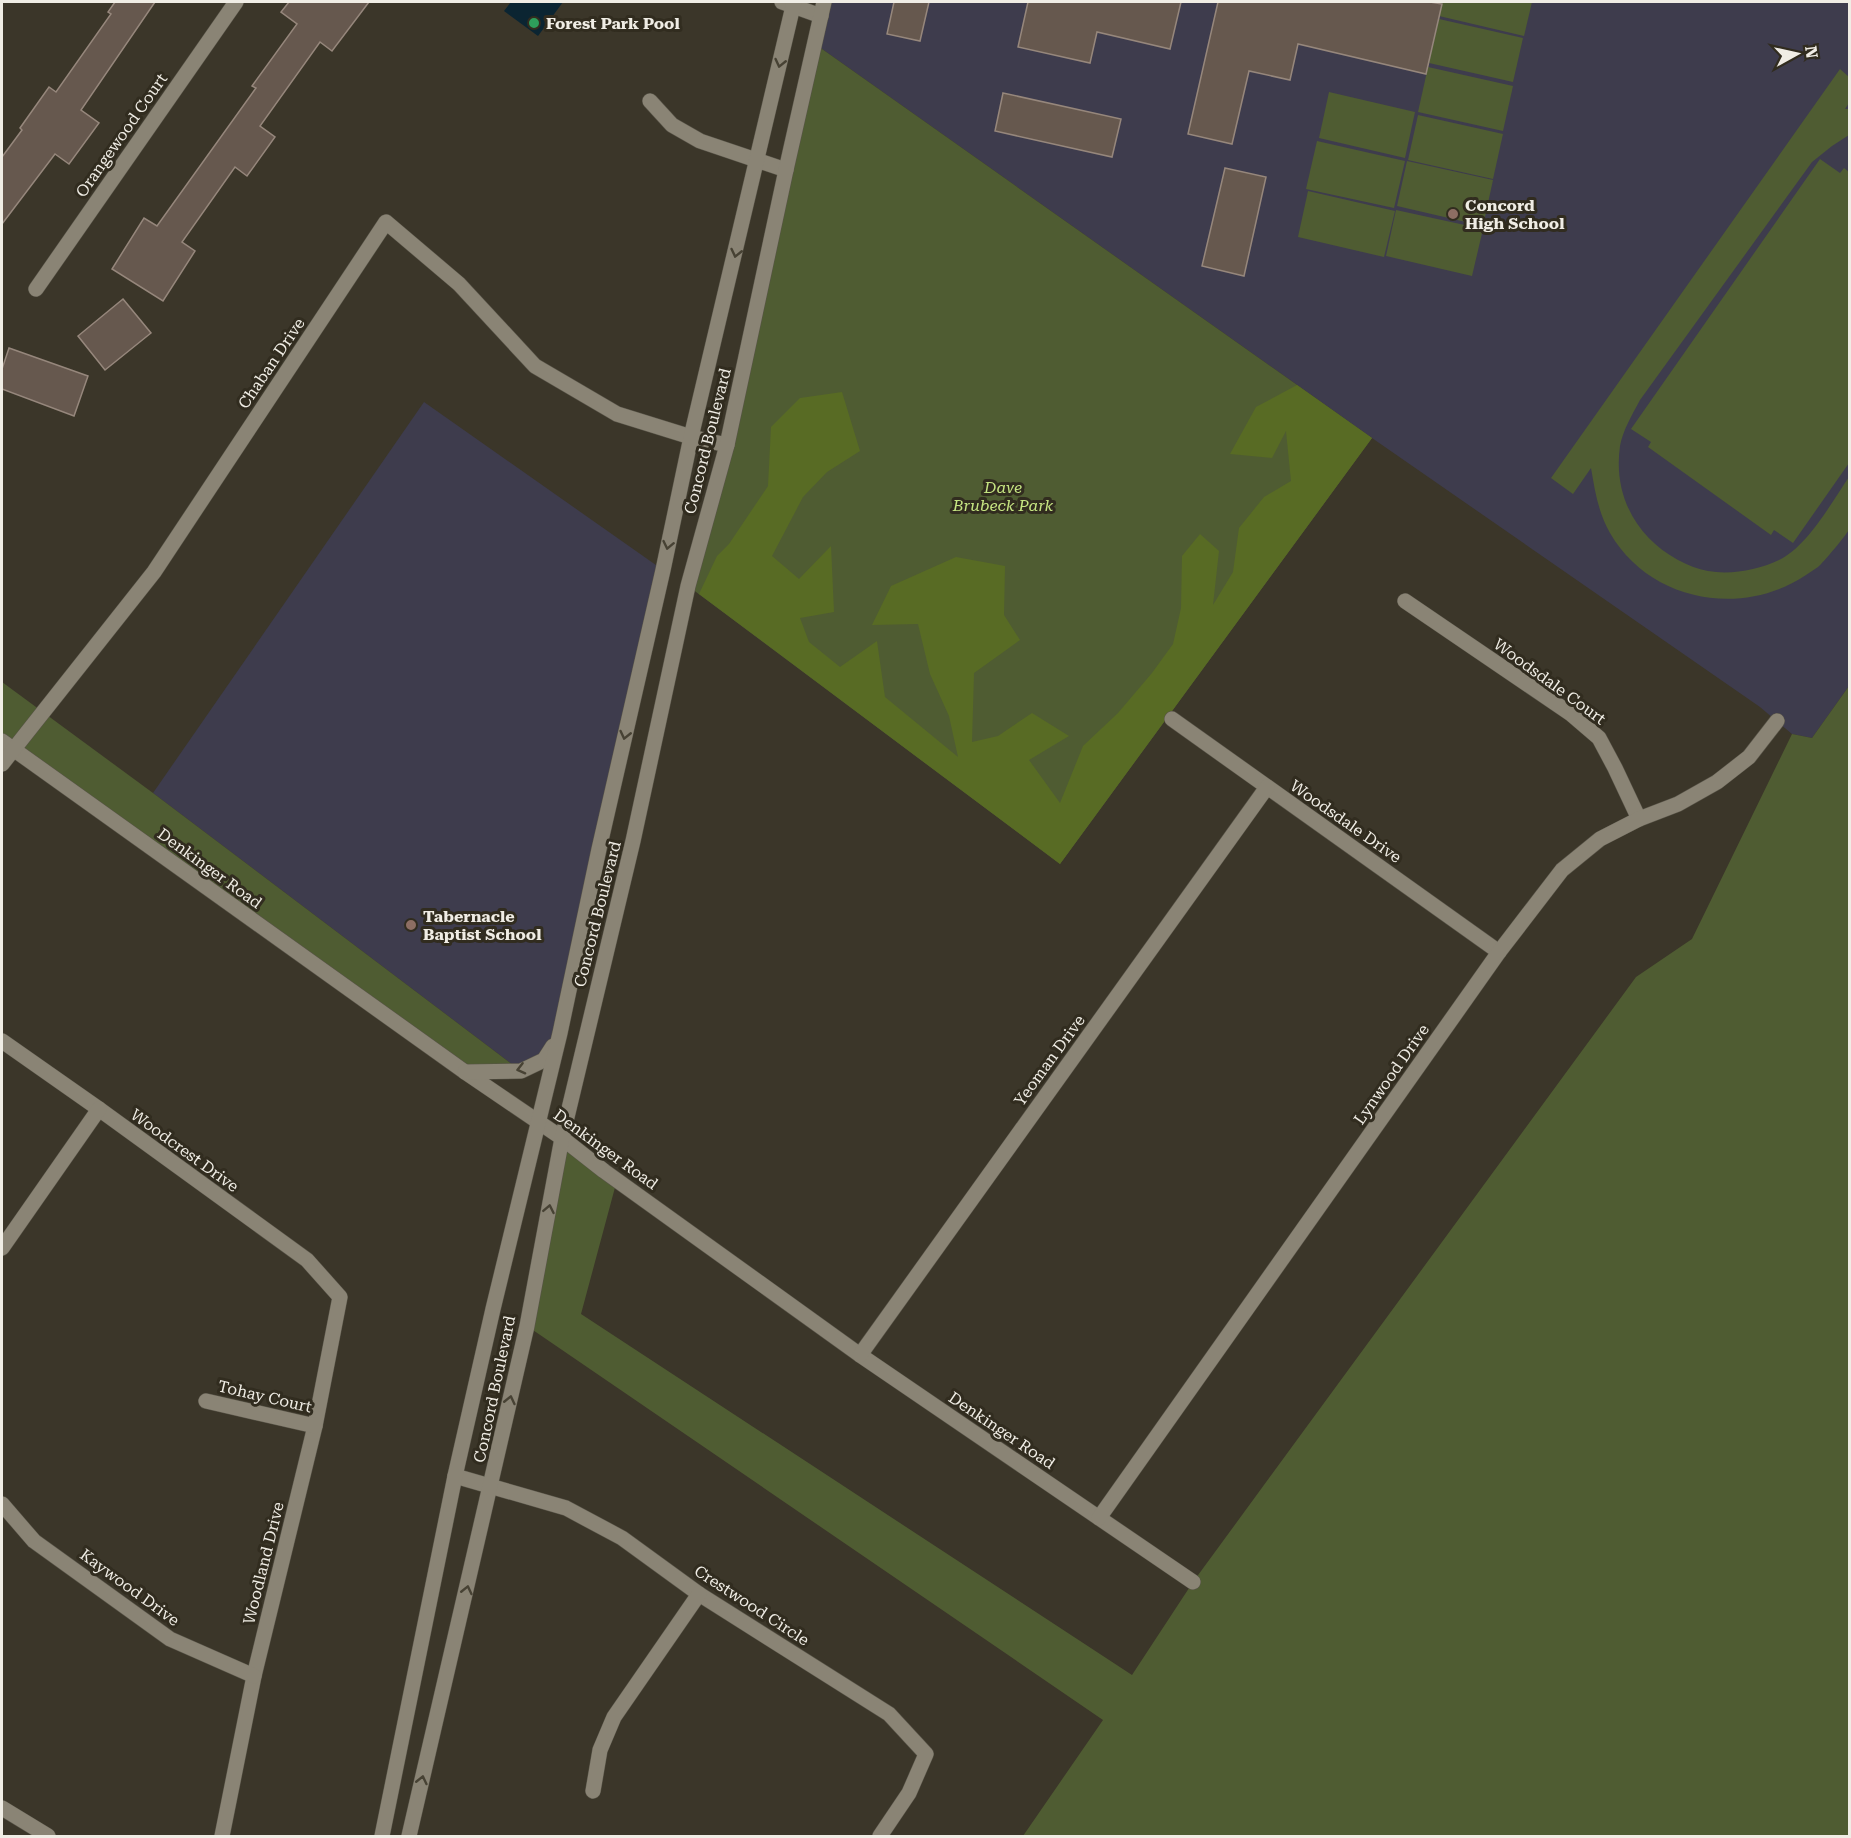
<svg xmlns="http://www.w3.org/2000/svg" width="1851" height="1838" viewBox="0 0 1851 1838" font-family="'Roboto Serif',serif">
	<style>
		.education { fill: #3e3c4d }
		.green { fill: #4f5c32 }
		.forest { fill: #586b24 }
		.water { fill: #0b2532 }
		.building { fill: #66584e; stroke: #96877c; stroke-width: 1.5 }
		.lines { fill: none; stroke-linecap: round; stroke-linejoin: round }
		.minor-casing { stroke: #585448; stroke-width: 16 }
		.minor { stroke: #8a8475; stroke-width: 15 }
		.oneway { stroke: #474234 }
		.leisure-dot { fill: #2e9e5b; stroke: #312c1f; stroke-width: 2 }
		.education-dot { fill: #8d6e63; stroke: #312c1f; stroke-width: 2 }
		.labels { text-anchor: middle; stroke-width: 6; stroke-linejoin: round; paint-order: stroke }
		.poi-label { font-size: 16px; font-weight: bold; fill: #f0ede5; stroke: #312c1f; text-anchor: start }
		.street-label { font-size: 16px; fill: #f0ede5; stroke: #312c1f }
		.park-label { font-size: 16px; font-style: italic; fill: #c6e582; stroke: #312c1f }
	</style>
	<rect width="100%" height="100%" fill="#3b3629"/>
	<g class="education">
		<path d="M824,2h1025v684l-37,52 -20,-4 -32,-27 -388,-269 -557,-394z"/>
		<path d="M424,402l239,168 -103,463 -16,27 -23,11 -368,-278z"/>
	</g>
	<g class="green">
		<path d="M1442,2h90l-8,34 -85,-20z"/>
		<path d="M1439,19l84,19 -10,44 -84,-19z"/>
		<path d="M815,44l557,394 -312,426 -372,-278z"/>
		<path d="M1428,67l85,19 -10,45 -85,-19z"/>
		<path d="M1840,69l9,8v26l-4,6h4v26l-17,11 -20,16 -172,238c-8,15 -17,30 -20,46 -7,49 16,91 58,114 9,5 20,9 30,11 23,4 50,-1 71,-11 29,-14 52,-57 70,-83 1,11 2,43 1,51 -2,5 -27,35 -32,39 -4,3 -8,5 -12,8 -64,43 -156,27 -196,-42 -12,-21 -15,-42 -19,-65l-18,26 -22,-16z"/>
		<path d="M1329,92l86,20 -10,46 -86,-20z"/>
		<path d="M1418,115l85,19 -10,45 -85,-19z"/>
		<path d="M1317,141l88,20 -11,47 -88,-19z"/>
		<path d="M1820,159l20,14 4,-5 5,4v291l-56,80 -19,-13 -3,5 -123,-88 3,-5 -20,-13z"/>
		<path d="M1407,161l86,19 -10,46 -86,-20z"/>
		<path d="M1308,191l87,20 -11,46 -86,-20z"/>
		<path d="M1396,210l87,19 -11,47 -86,-20z"/>
		<path d="M2,682l151,111 368,278 -56,1 -463,-331z"/>
		<path d="M1849,686v1150h-826l80,-116 -576,-394 35,-188 55,42 -36,134 551,361 61,-93 443,-605 56,-38 100,-205 20,4z"/>
	</g>
	<path class="forest" d="M1297,385l75,53 -312,426 -361,-270 18,-38 12,-12 39,-58 3,-59 29,-29 42,-6 18,59 -33,21 -24,25 -31,59 27,23 32,-33 3,66 -34,6 9,24 31,25 37,-26 8,56 73,60 -9,-41 -19,-42 -12,-50 -46,1 19,-39 65,-29 49,9 -1,49 16,25 -46,33 -2,69 26,-6 34,-23 37,23 -40,24 31,43 23,-57 35,-33 34,-40 21,-29 8,-36 1,-52 18,-22 19,17 -6,54 20,-33 6,-44 25,-31 27,-16 -5,-50 -14,27 -42,-4 26,-47z"/>
	<path class="water" d="M511,2h52l-25,34 -34,-25z"/>
	<g class="building">
		<path d="M115,2h40l-74,108 18,13 -30,41 -14,-10 -53,70v-67l20,-27 -2,-2 29,-41 7,5 55,-78 -3,-2z"/>
		<path d="M289,2h80l-37,49 -12,-9 -60,84 15,11 -28,39 -12,-9 -53,75 13,9 -32,50 -51,-32 32,-51 13,8 99,-138 -4,-2 45,-62 -16,-12z"/>
		<path d="M894,2h35l-9,39 -33,-7z"/>
		<path d="M1028,2h153l-11,47 -73,-17 -7,31 -72,-16z"/>
		<path d="M1218,2h212l12,2 -16,70 -128,-30 -8,36 -41,-9 -17,73 -44,-10z"/>
		<path d="M1003,93l118,26 -9,38 -117,-26z"/>
		<path d="M1225,168l41,9 -22,99 -42,-10z"/>
		<path d="M123,299l28,34 -46,37 -27,-34z"/>
		<path d="M9,348l79,28 -14,40 -72,-27v-20z"/>
	</g>
	<g class="lines">
		<g class="minor-casing">
			<g id="minor">
				<path d="M782,2l39,14"/>
				<path d="M650,101l22,24 28,16 86,29"/>
				<path d="M36,289l200,-287"/>
				<path d="M1405,601l166,113 28,24 16,30 24,51"/>
				<path d="M1172,719l327,233"/>
				<path d="M2,741l463,331 97,66 42,33 256,184 333,227"/>
				<path d="M2,764l152,-192 232,-350 73,62 76,82 82,48 74,23 36,8"/>
				<path d="M2,1041l97,68 208,151 33,37 -25,129 -61,250 -32,160"/>
				<path d="M465,1072l56,-1 23,-11 9,-14"/>
				<path d="M2,1248l97,-139"/>
				<path d="M860,1355l407,-568"/>
				<path d="M206,1401l109,25"/>
				<path d="M455,1476l111,32 56,30 77,56 190,120 37,40 -17,39 -29,43"/>
				<path d="M2,1504l32,37 136,98 84,37"/>
				<path d="M1099,1518l400,-566 63,-82 38,-31 39,-20 39,-15 39,-22 32,-25 28,-36"/>
				<path d="M593,1791l7,-41 14,-33 85,-123"/>
				<path d="M2,1808l46,28"/>
				<path d="M382,1836l73,-360 38,-167 67,-276 39,-184 64,-279 28,-133 103,-435"/>
				<path d="M409,1836l118,-510 35,-188 71,-297 55,-255 39,-141 59,-275 38,-168"/>
			</g>
		</g>
		<use href="#minor" class="minor"/>
	</g>
	<defs><path id="oneway-chevron" d="M-2-3.5L2.5 0L-2 3.5" fill="none" stroke-width="1.6" stroke-linecap="round" stroke-linejoin="round" transform="scale(1.5)"/></defs>
	<g class="oneway">
		<use href="#oneway-chevron" transform="translate(780 63) rotate(103)"/>
		<use href="#oneway-chevron" transform="translate(736 253) rotate(103)"/>
		<use href="#oneway-chevron" transform="translate(668 545) rotate(102)"/>
		<use href="#oneway-chevron" transform="translate(625 735) rotate(103)"/>
		<use href="#oneway-chevron" transform="translate(521 1069) rotate(166)"/>
		<use href="#oneway-chevron" transform="translate(549 1209) rotate(-79)"/>
		<use href="#oneway-chevron" transform="translate(510 1400) rotate(-77)"/>
		<use href="#oneway-chevron" transform="translate(467 1590) rotate(-77)"/>
		<use href="#oneway-chevron" transform="translate(422 1780) rotate(-77)"/>
	</g>
	<circle class="leisure-dot" cx="534" cy="23" r="6"/>
	<g class="education-dot">
		<circle cx="1453" cy="214" r="6"/>
		<circle cx="411" cy="925" r="6"/>
	</g>
	<g class="labels">
		<g class="poi-label">
			<text x="546" y="29">Forest Park Pool</text>
			<text x="1465" y="211">Concord<tspan x="1465" dy="18">High School</tspan></text>
			<text x="423" y="922">Tabernacle<tspan x="423" dy="18">Baptist School</tspan></text>
		</g>
		<g class="street-label">
			<text transform="translate(121 135) rotate(-55)" y="6">Orangewood Court</text>
			<text transform="translate(271 363) rotate(-56)" y="6">Chaban Drive</text>
			<text transform="translate(707 441) rotate(-76)" y="6">Concord Boulevard</text>
			<text transform="translate(1550 681) rotate(36)" y="6">Woodsdale Court</text>
			<text transform="translate(1346 821) rotate(35)" y="6">Woodsdale Drive</text>
			<text transform="translate(210 868) rotate(36)" y="6">Denkinger Road</text>
			<text transform="translate(597 914) rotate(-76)" y="6">Concord Boulevard</text>
			<text transform="translate(1049 1060) rotate(-54)" y="6">Yeoman Drive</text>
			<text transform="translate(1391 1074) rotate(-55)" y="6">Lynwood Drive</text>
			<text transform="translate(606 1149) rotate(36)" y="6">Denkinger Road</text>
			<text transform="translate(185 1150) rotate(36)" y="6">Woodcrest Drive</text>
			<text transform="translate(494 1389) rotate(-78)" y="6">Concord Boulevard</text>
			<text transform="translate(265 1396) rotate(13)" y="6">Tohay Court</text>
			<text transform="translate(1002 1430) rotate(34)" y="6">Denkinger Road</text>
			<text transform="translate(263 1563) rotate(-76)" y="6">Woodland Drive</text>
			<text transform="translate(130 1587) rotate(36)" y="6">Kaywood Drive</text>
			<text transform="translate(752 1605) rotate(33)" y="6">Crestwood Circle</text>
		</g>
		<g class="park-label">
			<text x="1003" y="493">Dave<tspan x="1003" dy="18">Brubeck Park</tspan></text>
		</g>
	</g>
	<rect width="1851" height="1838" fill="none" stroke="#f0ede5" stroke-width="6"/>
	<g transform="translate(1797 54) rotate(82)" stroke="#312c1f" stroke-width="4.5" paint-order="stroke">
	<path d="M0-4.5L10 22L0 15L-10 22Z" fill="#f0ede5"/>
	<text y="-9" font-size="16" font-weight="bold" text-anchor="middle" fill="#f0ede5">N</text>
	</g>
</svg>
